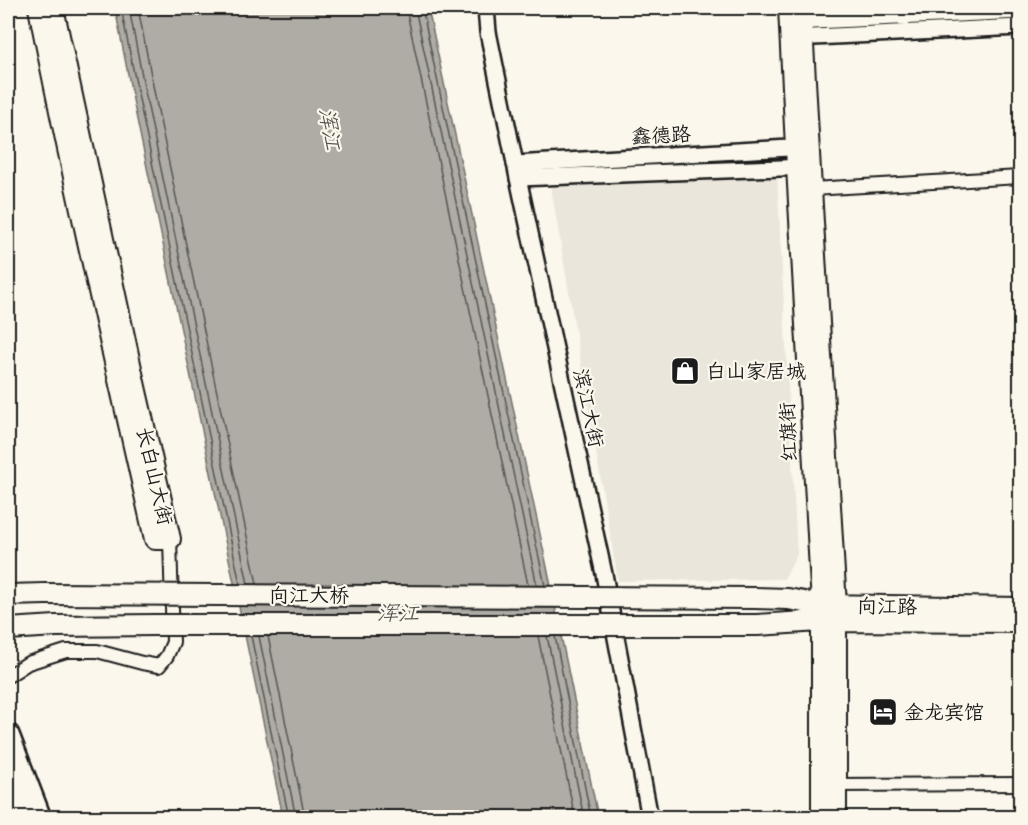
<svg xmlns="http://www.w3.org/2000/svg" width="1028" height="825" viewBox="0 0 1028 825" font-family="'Comic Neue','LXGW WenKai TC',sans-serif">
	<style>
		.built { fill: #eae6dc }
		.water { fill: #afaca5; stroke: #74726e; stroke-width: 1.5 }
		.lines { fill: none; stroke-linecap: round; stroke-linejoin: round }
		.shore { stroke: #575653; stroke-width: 1.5 }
		.minor-casing { stroke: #1c1c1c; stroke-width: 16 }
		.tertiary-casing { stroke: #1c1c1c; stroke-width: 20 }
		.secondary-casing { stroke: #1c1c1c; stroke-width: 22 }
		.primary-casing { stroke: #1c1c1c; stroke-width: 24 }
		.trunk-casing { stroke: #1c1c1c; stroke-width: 26 }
		.minor { stroke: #fbf7ec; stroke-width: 12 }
		.tertiary { stroke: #fbf7ec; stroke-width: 15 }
		.secondary { stroke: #fbf7ec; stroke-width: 18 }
		.primary { stroke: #fbf7ec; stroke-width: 20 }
		.trunk { stroke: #fbf7ec; stroke-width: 21 }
		.primary-bridge-casing { stroke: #1c1c1c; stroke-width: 24; stroke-linecap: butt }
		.primary-bridge { stroke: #fbf7ec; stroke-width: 20 }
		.labels { text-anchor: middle; stroke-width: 4.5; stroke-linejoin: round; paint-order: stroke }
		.street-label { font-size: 20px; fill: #1c1c1c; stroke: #fbf7ec }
		.poi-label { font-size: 20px; fill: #1c1c1c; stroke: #fbf7ec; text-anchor: start }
		.water-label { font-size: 21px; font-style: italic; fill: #575653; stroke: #fbf7ec }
	</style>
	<rect width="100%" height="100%" fill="#fbf7ec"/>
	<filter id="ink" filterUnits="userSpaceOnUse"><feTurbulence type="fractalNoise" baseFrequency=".0167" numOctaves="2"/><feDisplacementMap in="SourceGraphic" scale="12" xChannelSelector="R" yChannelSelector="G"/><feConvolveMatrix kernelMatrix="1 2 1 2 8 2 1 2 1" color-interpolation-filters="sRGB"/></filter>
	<g filter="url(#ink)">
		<path class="built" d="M777,174l20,381 -13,24 -166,2 -67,-394z"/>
		<path class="water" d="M115,8h313l119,559 51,250h-315l-148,-707z"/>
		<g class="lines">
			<g class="shore">
				<path d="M121,8l20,101 99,475"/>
				<path d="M129,8l19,99 100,477"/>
				<path d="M138,8l19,98 100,478"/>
				<path d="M406,8l122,577"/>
				<path d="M415,8l122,578"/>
				<path d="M422,8l123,578"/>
				<path d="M251,636l38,182"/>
				<path d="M259,636l37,182"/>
				<path d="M268,636l37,182"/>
				<path d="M538,636l37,182"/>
				<path d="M547,636l37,182"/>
				<path d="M555,636l36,182"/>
			</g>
			<g class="minor-casing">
				<g id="minor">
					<path d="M812,189l208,-12"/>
					<path d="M8,676l20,-13 38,-12h31l45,12 17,3 8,-10 6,-14 -3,-103"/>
					<path d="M831,785l189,-1"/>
				</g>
			</g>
			<g class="tertiary-casing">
				<g id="tertiary">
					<path d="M486,8l2,24 30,146 86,396 46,244"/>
					<path d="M793,22l227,-11"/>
					<path d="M793,38l227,-11"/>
					<path d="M515,164l291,-17"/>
					<path d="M518,178l288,-11"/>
				</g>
			</g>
			<g class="secondary-casing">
				<g id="secondary">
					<path d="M788,8l8,159 25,438v213"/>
					<path d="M802,8l10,181 25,417v212"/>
				</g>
			</g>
			<g class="primary-casing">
				<g id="primary">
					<path d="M39,8c35,177 76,354 116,531h15l-35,-152 -82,-379"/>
					<path d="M8,595l37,-1"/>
					<path d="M754,598l34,1 33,6 199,3"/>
					<path d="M757,625l63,-4 200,1"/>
					<path d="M8,629l48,-3"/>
				</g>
			</g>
			<g class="trunk-casing">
				<g id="trunk">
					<path d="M8,735l32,83"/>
					<path d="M8,784l12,34"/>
				</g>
			</g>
			<use href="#minor" class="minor"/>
			<use href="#tertiary" class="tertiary"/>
			<use href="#secondary" class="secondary"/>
			<use href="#primary" class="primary"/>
			<use href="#trunk" class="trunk"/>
			<g class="primary-bridge-casing">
				<g id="primary-bridge">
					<path d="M45,594l709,4"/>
					<path d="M56,626l99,-1h602"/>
				</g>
			</g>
			<use href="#primary-bridge" class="primary-bridge"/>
		</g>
	</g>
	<defs>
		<g id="shop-square" transform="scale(1.5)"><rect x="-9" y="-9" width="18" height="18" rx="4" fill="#1c1c1c" stroke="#fbf7ec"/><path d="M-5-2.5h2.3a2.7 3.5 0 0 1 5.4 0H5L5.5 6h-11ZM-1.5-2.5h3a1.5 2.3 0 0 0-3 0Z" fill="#fff"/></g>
		<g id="hotel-square" transform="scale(1.5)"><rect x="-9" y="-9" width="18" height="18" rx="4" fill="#1c1c1c" stroke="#fbf7ec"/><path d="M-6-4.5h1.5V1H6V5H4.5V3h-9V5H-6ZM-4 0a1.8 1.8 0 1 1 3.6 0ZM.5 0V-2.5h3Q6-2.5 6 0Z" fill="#fff"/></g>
	</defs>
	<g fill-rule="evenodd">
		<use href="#shop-square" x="685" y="371"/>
		<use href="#hotel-square" x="883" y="712"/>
	</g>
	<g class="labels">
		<g class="street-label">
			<text transform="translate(661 135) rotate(-3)" y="7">鑫德路</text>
			<text transform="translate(589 408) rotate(78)" y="7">滨江大街</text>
			<text transform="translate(788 432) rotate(-93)" y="7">红旗街</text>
			<text transform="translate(155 476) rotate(77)" y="7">长白山大街</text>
			<text x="309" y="602">向江大桥</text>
			<text transform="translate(887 606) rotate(1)" y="7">向江路</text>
		</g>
		<g class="poi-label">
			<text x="706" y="378">白山家居城</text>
			<text x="904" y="719">金龙宾馆</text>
		</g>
		<g class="water-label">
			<text transform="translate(330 129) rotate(80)" y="7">浑江</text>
			<text x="398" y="620">浑江</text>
		</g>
	</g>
	<rect width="1028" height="825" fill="none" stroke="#fbf7ec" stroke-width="30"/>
	<rect x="15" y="15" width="998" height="795" fill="none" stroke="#1c1c1c" stroke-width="2" filter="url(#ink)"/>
</svg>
